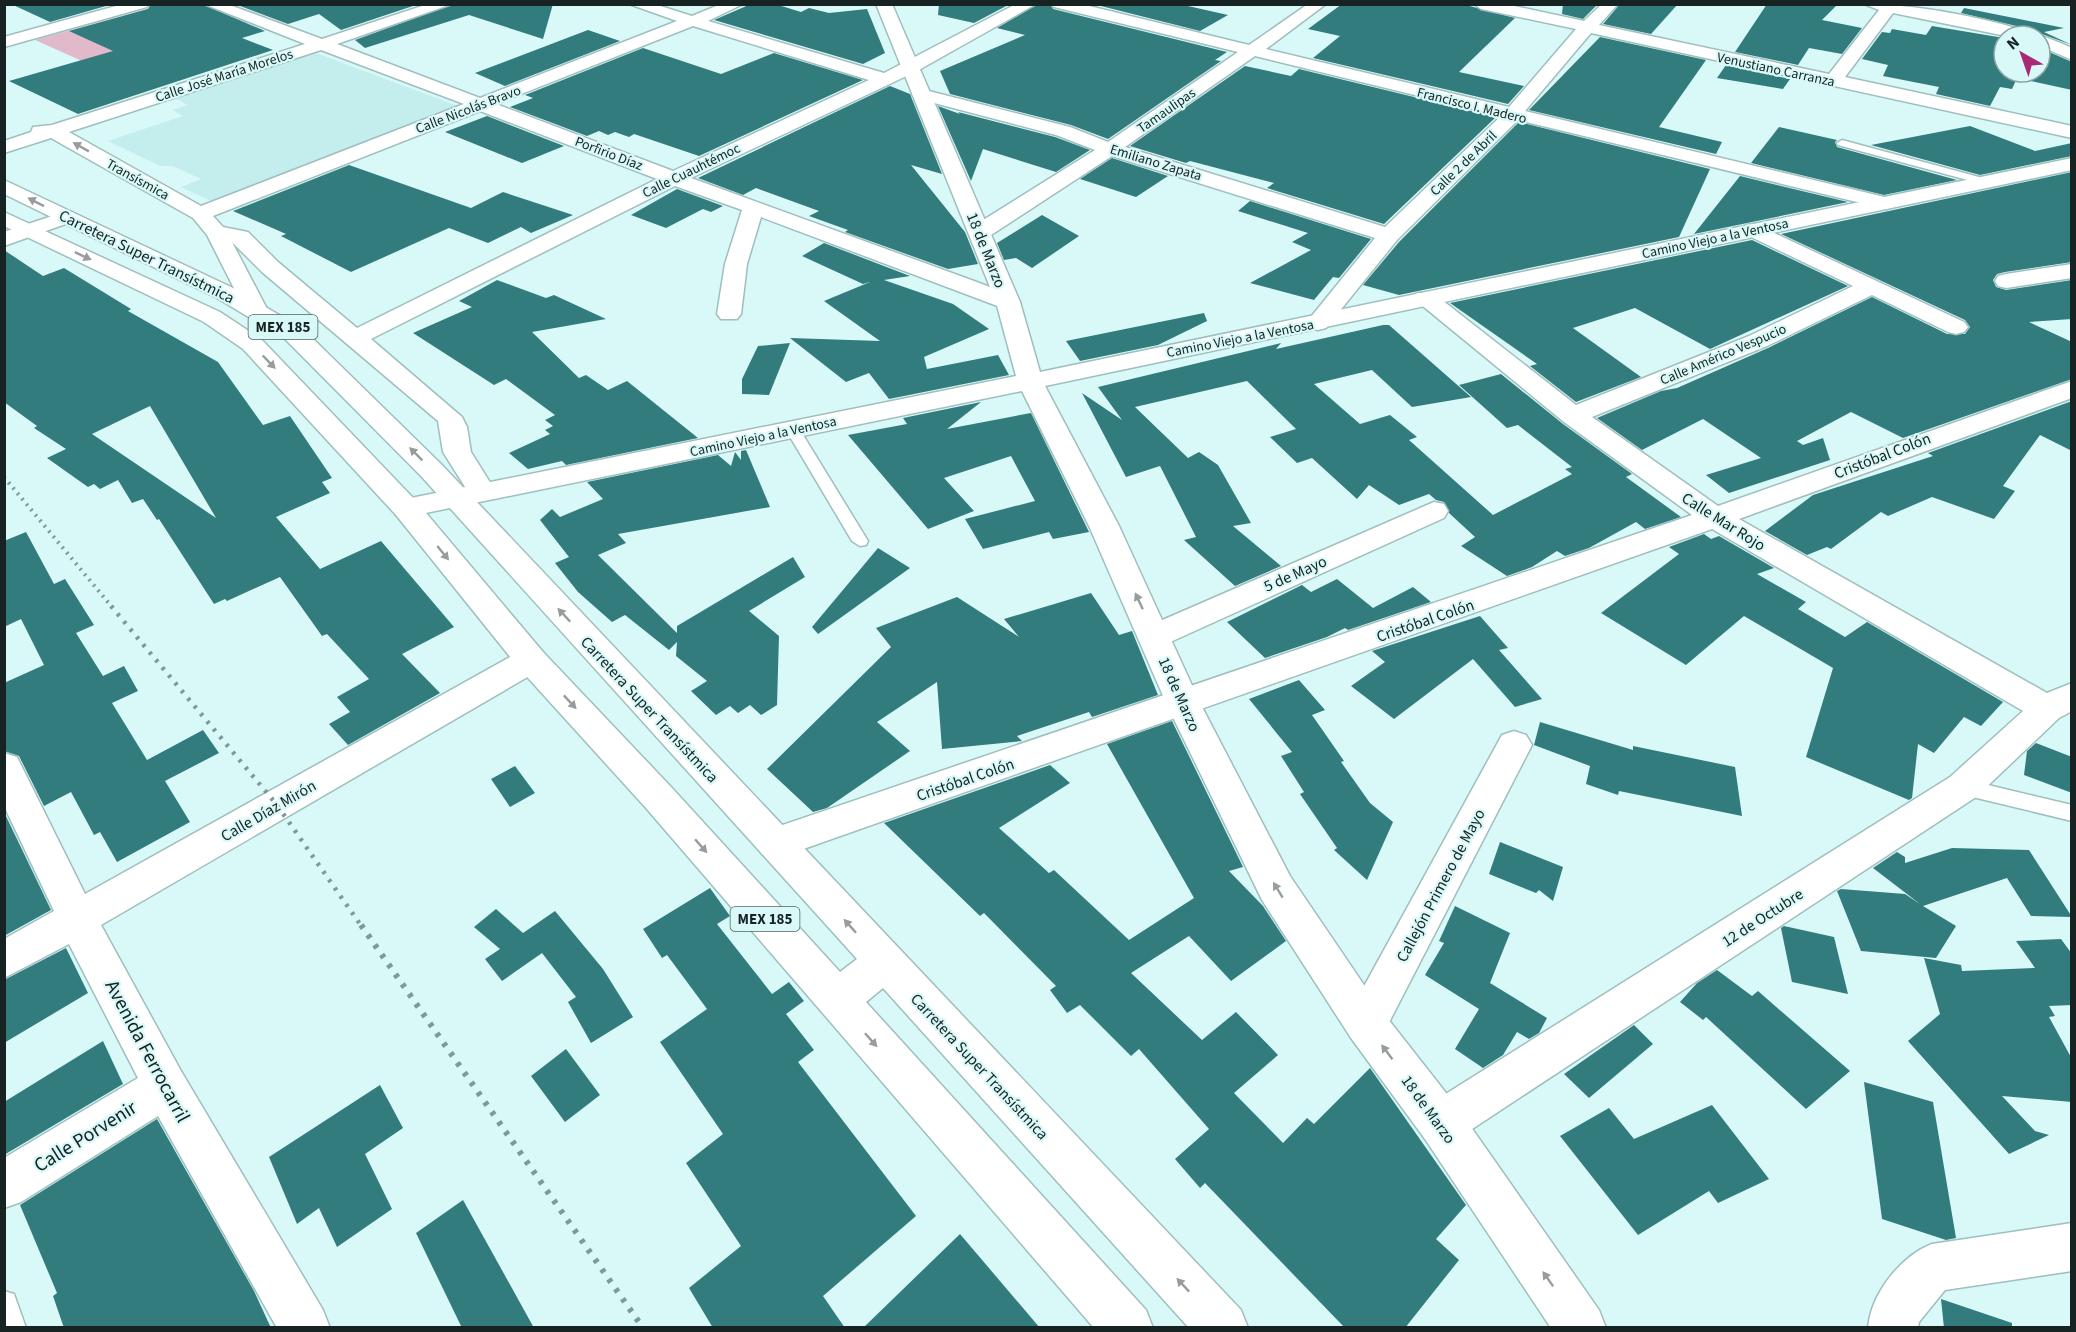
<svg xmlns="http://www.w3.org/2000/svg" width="2076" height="1332" viewBox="0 0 2076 1332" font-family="'Source Sans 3',sans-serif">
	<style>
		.built { fill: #c4eeee }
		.green { fill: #e2b8cb }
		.building { fill: #337c7d; fill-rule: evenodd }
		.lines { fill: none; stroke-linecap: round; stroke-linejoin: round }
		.service-casing { stroke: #9fbebe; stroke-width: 3 }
		.minor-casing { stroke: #9fbebe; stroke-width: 3 }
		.secondary-casing { stroke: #9fbebe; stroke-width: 3 }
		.primary-casing { stroke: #9fbebe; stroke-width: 3 }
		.service { fill: #fff; fill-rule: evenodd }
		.minor { fill: #fff; fill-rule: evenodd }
		.secondary { fill: #fff; fill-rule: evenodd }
		.primary { fill: #fff; fill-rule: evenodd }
		.rail-far2 { stroke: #819898; stroke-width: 4; stroke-dasharray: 2 5; stroke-linecap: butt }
		.rail-far1 { stroke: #819898; stroke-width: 4.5; stroke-dasharray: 3 7; stroke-linecap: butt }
		.rail { stroke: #819898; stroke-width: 6; stroke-dasharray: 4 8; stroke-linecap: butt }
		.oneway { fill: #979c9c }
		.labels { text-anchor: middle; stroke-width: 4.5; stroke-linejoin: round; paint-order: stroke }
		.far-street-label { font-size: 14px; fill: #172323; stroke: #d9f9f9 }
		.shield { fill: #d9f9f9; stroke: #516363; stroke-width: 1.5 }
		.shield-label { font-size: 15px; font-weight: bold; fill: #172323 }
		.street-label { font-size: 16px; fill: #172323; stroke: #d9f9f9 }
		.near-street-label { font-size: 20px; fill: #172323; stroke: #d9f9f9 }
	</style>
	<rect width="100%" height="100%" fill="#d9f9f9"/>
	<path class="built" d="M316,53l142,53 -247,95 -30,-14 20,-8 -28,-13h-13l-52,-25 75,-25 -11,-6 16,-5 -12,-6z"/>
	<path class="green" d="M162,5l68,12 -148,44 -47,-21z"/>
	<g class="building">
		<path d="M11,4h102l-63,18z"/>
		<path d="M151,4h51l63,27 -23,7 31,12 -195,64 -69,-33 104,-30 -44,-20 79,-22z"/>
		<path d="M235,4h184l-78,26 -22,-16 -31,10z"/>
		<path d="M454,4h99l-10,35 -74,-24 -104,33 -10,-8z"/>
		<path d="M751,4h24l26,8 8,-4 20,5 38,-4 18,44 -22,11 -149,-44z"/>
		<path d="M939,4h71l-36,19 -36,-8z"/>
		<path d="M1038,4h12l3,5 174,43 -12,8 6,1 -113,78 -37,-14 -121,-31 -10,-23 85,-36 -28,-7z"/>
		<path d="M1093,4h86l49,11 -28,16z"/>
		<path d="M1342,4h120l53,14 -56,54 65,14 -16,18 -195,-46 27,-22 -32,-7z"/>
		<path d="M1563,4h35l-15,15 -21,-5z"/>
		<path d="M1620,4h58l-27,30 -48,-10z"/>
		<path d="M1767,4h71l-16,16 40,8 -20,26 -33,-6 -11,17 -63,-13z"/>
		<path d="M1964,8l100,20 -20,4 28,13 -47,-17 -64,-15z"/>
		<path d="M1932,26l72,12v34h36v-24l32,14v28l-55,-12 -5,11 -12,-2 -10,19 -54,-12 3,-7 -56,-11 5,-11 -26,-6 20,-27 8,1 2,-4 34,6z"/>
		<path d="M588,30l32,11 -115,45 -30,-13z"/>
		<path d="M1600,37l106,23 -47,67 63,15 -6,12 -187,-44z"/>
		<path d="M643,48l78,26 53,-21 89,27 -164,76 -65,-22 -5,3 -14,-5 -7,3 -9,-4 -12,5 -77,-29 23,-9 -8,-3z"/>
		<path d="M1726,65l64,14 -7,10 -66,-11z"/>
		<path d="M1245,66l46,10 8,-7 197,48 -112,107 -117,-36 7,-5 -84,-22 -4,2 -56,-17z"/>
		<path d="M890,86l20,8 32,80 -31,-9 54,67 13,32 -30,5 -103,-37 3,-2 -39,-14 10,-5 -63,-23 -13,7 -45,-17z"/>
		<path d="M938,106l22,8 -2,-2 97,25 35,13 -34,22 -73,-23 -12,32z"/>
		<path d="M487,116l77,30 -42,17 -77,-31z"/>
		<path d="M1519,122l191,47 -31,68 -280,58 -36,-10 36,-43z"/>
		<path d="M1970,126l65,25 37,-8v13l-92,19 -109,-30z"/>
		<path d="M1779,127l58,13 -2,2 2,5 120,33 -73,15 -133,-32z"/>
		<path d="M1112,158l56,18 -32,21 -56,-18z"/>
		<path d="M349,165l122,43 32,-16 70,23 -42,18 -10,-6 -33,16 -39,-15 -98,44 -70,-36 5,-2 -53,-23z"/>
		<path d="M2072,172v90l-67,10 -8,2 -4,6 3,7 10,3 66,-10v39l-43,3 43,20v37l-169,59 -52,-26 -54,29 6,4 20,-7 7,22 -101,33 -23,-18 55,-17 -58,-39 -61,31 -45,-32 64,-27 16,-3 91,-40 104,-51 75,37h18l5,-7 -5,-7 -184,-86z"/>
		<path d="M1740,176l108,26 -154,32z"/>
		<path d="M677,189l46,17 -12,6 -8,-3 -37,19 -35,-13z"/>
		<path d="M1250,201l121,38 -32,39 -6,-1 -19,23 -64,-17 61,-33 -19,-8 16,-9 -70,-22z"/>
		<path d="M1042,215l37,21 -47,32 -16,-10 -12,2 -7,-17z"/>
		<path d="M1752,240l96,46 -138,63 -75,-41 -62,20 68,49 -65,25 -46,-36 7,-2 -87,-61z"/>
		<path d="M824,243l86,33 -26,4 69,24 36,25 -65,28 3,12 71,-14 11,20 -120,24 -20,-26 -23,9 -56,-44 90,3 -56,-40 46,-19 -7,2 -61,-28z"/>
		<path d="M4,250l39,26 21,-8 67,41 -3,2 90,51 45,63 27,-9 42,62 -10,4 8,11 -54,24 44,52 61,-28 73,86 -52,27 38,39 -92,52 -19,-21 21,-12 -13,-15 32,-18 -42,-45 -5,2 -42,-59 -53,24 -2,-2 -11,5 -55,-85 -2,1 -14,-21 -11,4 -14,-23 -18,9 -6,-5 -6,3 -41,-29 19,-9 -32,-21 3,-2 -33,-24zM150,406l66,112 -124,-84z"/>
		<path d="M497,280l49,18 8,-3 52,24 -74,13 47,46 7,-3 22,15 19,-9 71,57 -132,27 -4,-4 -34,8 -19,-16 41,-19 -5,-4 8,-4 -8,-6 10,-5 -49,-36 -12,6 -81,-52 59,-26 -13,-6z"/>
		<path d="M1204,313l3,8 -49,24 -78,16 -14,-20z"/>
		<path d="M1383,325h6l82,72 -59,10 -40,-37 -58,14 46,40 30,-9 27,22 -8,3 84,75 79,-41 -7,-5 7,-2 -54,-42 -11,3 -48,-43 42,-11 62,50 69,50 -6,3 55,40 -36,12 -9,-7 -47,26 -24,8 -8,-5 -25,16 -25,9 -46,-30 14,-9 -26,-24 -5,-11 -8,-2 -7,-6 -30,11 -30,-20 -12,14 -45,-41 -15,5 -27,-26 26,-8 -49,-48 -112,26 53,51 11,-6 19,13 33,58 -18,3 48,40 -46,20 -51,-46 12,-3 -36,-71 -34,11 -44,-84 40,27 -24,-33 183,-44 -5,6z"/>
		<path d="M790,343l-21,52 -27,-1v-15l16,-33z"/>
		<path d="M2072,401v50l-32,-16 -37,51 12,5 -21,28 -62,-22 -44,19 -7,-4 -50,37 -4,-2 -20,8 -42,-24 48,-36 120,-39 -5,-3z"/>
		<path d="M981,402l-34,27 84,-16 58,119 -36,7 -4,-7 -66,17 -18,-30 70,-18 -24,-45 -67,22 30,33 -46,18 -80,-94 59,-11 -4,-6z"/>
		<path d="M746,450l24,57 -152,27 8,9 -28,12 79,78v-7l116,-69 12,20 -56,34 30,25 -2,69 -16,10 -11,-10 -12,8 -8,-7 -14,9 -25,-24 16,-10 -31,-25 1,-14 -8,8 -44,-35 -13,7 -34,-30 -23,-29 14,-6 -29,-37 12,-11 8,8 43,-18 -16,-17 131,-27 13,11 4,-14 6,8v-9z"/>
		<path d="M26,532l28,52 11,-5 29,46 -18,8 27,43 21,-10 14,25 -26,12 35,57 56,-30 16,23 -54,28 25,41 -73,40 -17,-30 -6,3 -23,-43 -27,14 -25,-50 -15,-5v-68l40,-18 -23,-46 -17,8v-86z"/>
		<path d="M1704,534l7,5 8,-3 55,32 -17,6 49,28 -8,7 47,28 22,-15 136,80 -22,24 -17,-9 -30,36 -16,-9 -6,54 -3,2 -103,-43 27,-89 -89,-52 -58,49 -85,-52 78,-59 -10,-7z"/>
		<path d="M878,548l32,20 -92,66 -6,-7z"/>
		<path d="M1337,579l36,29 40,-21 18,15 -83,28 -3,-2 -18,9 -62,21 -38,-36 75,-37 9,7z"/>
		<path d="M1091,593l28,42 13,-4 26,64 -66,22 -3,-5 -72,24 5,5 -80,8 -5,-67 -60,40 33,29 -83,57 -14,4 -46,-43 124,-122 -15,-19 81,-31 62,40 -15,-18z"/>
		<path d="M1480,616l28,32 -9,2 43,49 -27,8 -42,-48 -79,60 -43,-33 34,-24 -13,-11z"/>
		<path d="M1299,680l26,30 -13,5 32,46 -3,1 29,41 23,19 -26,58 -33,-30 3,-2 -37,-54 4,-2 -23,-36 11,-4 -43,-53z"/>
		<path d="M1172,721l71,146 -14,4 34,35 23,35 -55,40 -42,-45 -58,37 71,67 34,-28 42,43 -44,38 49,50 24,-25 7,6 56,-56 96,137 -30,34 23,21 -54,68h-60l-140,-145 -5,5 -25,-29 34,-30 -70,-80 -8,7 -51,-51 -13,8 -17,-23 6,-4 -72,-73 -4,3 -96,-93 166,-58 20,18 -71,45 50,45 5,-3 75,70 65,-42 -87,-154z"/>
		<path d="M1540,722l93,28v-4l102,21 7,49 -123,-25 -1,4 -32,-11 4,-18 -56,-21z"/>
		<path d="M2036,743l36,14v36l-48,-18 3,-24z"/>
		<path d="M515,766l20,27 -25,14 -19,-28z"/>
		<path d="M4,812l47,98 -47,26z"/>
		<path d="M1500,842l63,25 -10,34 -14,-11 -3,3 -47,-19z"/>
		<path d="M1952,848l77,2 43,67 -41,-1 -24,-38 -84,28 33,20 -20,32 -75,-7 -24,-60 4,-2 64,5 15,10 -47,-36 24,-16 8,5v6z"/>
		<path d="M710,888l20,28 -13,8 55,70 17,-12 15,19 -18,13 28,36 -16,12 118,154 -93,80 22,32h-132l-24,-40 52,-42 -55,-83 37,-29 -63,-92 47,-33 -40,-54 -5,3 -19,-29z"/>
		<path d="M1455,906l55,27 -20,50 57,35 -8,15 -10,6 -12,-7 -14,23 -20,13 -28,-19 24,-40 -54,-34 19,-32 -5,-2z"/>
		<path d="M496,909l27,24 32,-22 48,58 30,48 -42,26 -23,-41 8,-5 -34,-44 -40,28 -17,-22 15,-10 -26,-22z"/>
		<path d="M1784,926l50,11 14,57 -56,-12 -11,-54z"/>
		<path d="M2061,939l11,15v51l-23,1 6,10 -6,1 23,42v43l-70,-6 33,35 14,4 -40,19 -101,-113 32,-27 -16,-56 37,7 1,6 73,-3 -19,-27z"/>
		<path d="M66,948l22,45 -84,50v-63z"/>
		<path d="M1717,970l35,26 6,-5 92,80 -44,38 -100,-92 -3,3 -23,-18 17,-19z"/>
		<path d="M1634,1025l19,19 -64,54 -25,-24z"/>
		<path d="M103,1041l20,43 -119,71v-53z"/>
		<path d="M566,1049l34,46 -35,27 -34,-46z"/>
		<path d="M1864,1082l69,20 23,136 -10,2 -64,-21z"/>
		<path d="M380,1085l23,43 -38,26 27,55 -55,38 -18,-39 -22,16 -28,-67z"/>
		<path d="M1712,1105l57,74 -51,24 -9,-12 -71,44 -78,-99 49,-28 25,31z"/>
		<path d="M157,1119l97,172 17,37h-207l-11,-32 4,-3 -37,-88z"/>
		<path d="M463,1200l40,72 31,56h-72l-46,-95z"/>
		<path d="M960,1234l80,94h-177z"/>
		<path d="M1941,1299l71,24v5h-68z"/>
	</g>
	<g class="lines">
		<g class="service-casing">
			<g id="service">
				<path d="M1842,140l148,40 2,2 -6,3 -148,-40 -1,-2z"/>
				<path d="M793,426l7,4 68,111 -2,4 -6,1 -8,-5 -66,-111z"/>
				<path d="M1963,779l109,26v16l-116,-28 -3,-6 3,-6z"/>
				<path d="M4,1291l10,3 12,34h-22z"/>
			</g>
		</g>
		<g class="minor-casing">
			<g id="minor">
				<path d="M123,4h26l-2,3 -143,40v-10z"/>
				<path d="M204,4h23l95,35 106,-35h24l-115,40 143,54 197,-77 -48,-17h25l38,12 29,-12h22l-35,17 176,52 132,-69h20l-119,67 -226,107 283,103 42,16 4,5 -4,5h-16l-239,-90 -14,47 -6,50 -4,5h-16l-4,-5 8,-50 17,-54 -67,-24 -304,153 91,78 5,10 4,25 25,40 -4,6 -10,3 -10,-3 -29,-46 -5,-31 -176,-149 -30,-30 35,67 -4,5h-16l-40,-79 -14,-17 -142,-80 -47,15v-12l27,-9 2,-5 19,-2 253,-81zM693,26l176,54 -196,91 -177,-67zM321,50l143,54 -263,102 -132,-74zM480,111l177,68 -300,149 -79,-66 -30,-30 -25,-5 -10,-11z"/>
				<path d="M1052,4h29l168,41 59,-41h18l-60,45 243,58 67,-78 -95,-20 -7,-5h31l79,17 18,-17h16l-19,21 230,49 50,-64 -15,-6c60,0 153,19 208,44v12l-32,-14v-10h-34l-113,-23 -48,64 227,49v12l-481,-105 -66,78 368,88 3,4 -3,4 -7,2 -368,-89 -121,120 -71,88 -8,2 -8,-2 -4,-5 69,-85 -263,-82 -124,81h-16l-3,-5 3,-5 123,-77 -39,-15 -141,-37 -3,-4 3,-4 6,-1 149,38 38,15 130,-90 -184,-45zM1255,56l246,60 -116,111 -260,-80z"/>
				<path d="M67,211l7,2 4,4 -4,4 -70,25v-14z"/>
				<path d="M1755,224l209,98 4,5 -4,5 -8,2 -8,-2 -76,-37 -105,51 -175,71 126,89 354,-125v17l-333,121 308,174 25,-10v28l-13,7 -83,79 -519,342 -16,7 -16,-7 -7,-16 7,-16 525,-330 73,-66 -311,-182 -937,330 -13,-5 -6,-11 6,-11 930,-317 -128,-93 -151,-124 4,-5h16l143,112 173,-69 104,-50 -106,-51 -3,-5 3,-5z"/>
				<path d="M2072,264v14l-66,10 -8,-2 -3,-5 3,-5 8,-2z"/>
				<path d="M1434,502l10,2 4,7 -4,7 -278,126 -11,3 -11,-3 -5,-8 5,-8z"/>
				<path d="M531,648l12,4 4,8 -4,8 -442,257 80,146 142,239 7,18h-53l-119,-212 -137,86 -17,6v-50l134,-80 -69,-134 -65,34v-39l50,-28 -50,-105v-53l13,4 68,137 434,-242z"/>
				<path d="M1514,731l12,4 6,10 -151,293 -15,6 -15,-6 -6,-14 6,-14 151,-275z"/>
				<path d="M2072,1223v48l-127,19 -26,32 -1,6h-50c3,-35 33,-72 64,-84z"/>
			</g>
		</g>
		<g class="secondary-casing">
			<path id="secondary" d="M876,4h16l128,298 20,70 1032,-214v12l-1027,216 74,140 82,179 89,171 91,134 76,97 142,203 7,18h-55l-126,-189 -74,-101 -89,-138 -95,-195 -78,-179 -67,-135 -616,126 -10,-2 -4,-7 4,-7 10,-2 610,-123 -20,-74z"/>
		</g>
		<g class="primary-casing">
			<path id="primary" d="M4,180l229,108 70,41 138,135 800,846 7,18h-59l-306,-340 -17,14 280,308 7,18h-59l-448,-520 -127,-140 -123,-153 -153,-166 -39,-27 -200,-96v-14l216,100 41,27 155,162 127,151 129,136 168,184 17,-13 -436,-483 -136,-137 -68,-41 -213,-104z"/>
		</g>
		<use href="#service" class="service"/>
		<use href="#minor" class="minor"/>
		<use href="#secondary" class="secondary"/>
		<use href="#primary" class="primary"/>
		<path class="rail-far2" d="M4,477l108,130"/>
		<path class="rail-far1" d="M111,606l166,199 85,122"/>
		<path class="rail" d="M361,925l282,403"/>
	</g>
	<defs><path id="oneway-solid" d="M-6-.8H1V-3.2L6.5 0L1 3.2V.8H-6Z" transform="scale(1.5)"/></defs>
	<g class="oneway">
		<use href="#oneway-solid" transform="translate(81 147) rotate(-151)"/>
		<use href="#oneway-solid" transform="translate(36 202) rotate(-153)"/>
		<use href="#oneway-solid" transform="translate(83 256) rotate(25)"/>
		<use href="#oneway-solid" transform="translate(269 362) rotate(46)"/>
		<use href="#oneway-solid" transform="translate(416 454) rotate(-135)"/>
		<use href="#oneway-solid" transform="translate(443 553) rotate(51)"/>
		<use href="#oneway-solid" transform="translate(1139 601) rotate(-115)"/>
		<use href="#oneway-solid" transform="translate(564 615) rotate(-133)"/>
		<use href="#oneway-solid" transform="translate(570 702) rotate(47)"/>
		<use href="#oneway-solid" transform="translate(701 846) rotate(49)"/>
		<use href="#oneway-solid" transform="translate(1278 890) rotate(-121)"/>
		<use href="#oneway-solid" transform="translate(850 926) rotate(-132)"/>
		<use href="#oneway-solid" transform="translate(871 1040) rotate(48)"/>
		<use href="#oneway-solid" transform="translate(1387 1052) rotate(-127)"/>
		<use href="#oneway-solid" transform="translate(1548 1279) rotate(-125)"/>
		<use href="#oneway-solid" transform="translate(1183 1285) rotate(-133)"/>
	</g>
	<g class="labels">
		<g class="far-street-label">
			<text transform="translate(1776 69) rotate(12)" y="5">Venustiano Carranza</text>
			<text transform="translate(224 75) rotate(-18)" y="5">Calle José María Morelos</text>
			<text transform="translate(1472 105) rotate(14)" y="5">Francisco I. Madero</text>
			<text transform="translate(468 109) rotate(-21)" y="5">Calle Nicolás Bravo</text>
			<text transform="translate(1166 110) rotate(-35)" y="5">Tamaulipas</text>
			<text transform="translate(609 153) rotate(21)" y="5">Porfirio Díaz</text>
			<text transform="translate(1156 162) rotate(17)" y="5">Emiliano Zapata</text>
			<text transform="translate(1463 163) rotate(-44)" y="5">Calle 2 de Abril</text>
			<text transform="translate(691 170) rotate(-26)" y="5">Calle Cuauhtémoc</text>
			<text transform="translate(138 179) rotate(29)" y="5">Transísmica</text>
			<text transform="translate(1715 238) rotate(-12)" y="5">Camino Viejo a la Ventosa</text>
			<text transform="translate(1240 338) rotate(-11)" y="5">Camino Viejo a la Ventosa</text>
			<text transform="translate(1723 354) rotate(-23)" y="5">Calle Américo Vespucio</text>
			<text transform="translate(763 436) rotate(-12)" y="5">Camino Viejo a la Ventosa</text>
		</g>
		<g class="shield">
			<rect x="248.5" y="315" width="69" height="24" rx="4.5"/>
			<rect x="730.5" y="907" width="69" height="24" rx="4.5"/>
		</g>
		<g class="shield-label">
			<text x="283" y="332">MEX 185</text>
			<text x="765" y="924">MEX 185</text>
		</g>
		<g class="street-label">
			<text transform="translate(987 250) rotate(68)" y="6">18 de Marzo</text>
			<text transform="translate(147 256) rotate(26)" y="6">Carretera Super Transístmica</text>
			<text transform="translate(1882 455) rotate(-21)" y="6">Cristóbal Colón</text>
			<text transform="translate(1724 521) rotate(32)" y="6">Calle Mar Rojo</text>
			<text transform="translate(1295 573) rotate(-24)" y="6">5 de Mayo</text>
			<text transform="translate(1425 620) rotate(-19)" y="6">Cristóbal Colón</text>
			<text transform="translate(1180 694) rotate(66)" y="6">18 de Marzo</text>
			<text transform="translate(650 709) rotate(47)" y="6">Carretera Super Transístmica</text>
			<text transform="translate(965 779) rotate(-19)" y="6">Cristóbal Colón</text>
			<text transform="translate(268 810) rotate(-30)" y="6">Calle Díaz Mirón</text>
			<text transform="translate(1440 885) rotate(-62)" y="6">Callejón Primero de Mayo</text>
			<text transform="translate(1762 917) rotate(-33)" y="6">12 de Octubre</text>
			<text transform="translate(980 1066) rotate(47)" y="6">Carretera Super Transístmica</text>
			<text transform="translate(1429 1109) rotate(54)" y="6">18 de Marzo</text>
		</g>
		<g class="near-street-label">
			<text transform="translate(148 1051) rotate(62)" y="7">Avenida Ferrocarril</text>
			<text transform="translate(85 1136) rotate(-32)" y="7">Calle Porvenir</text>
		</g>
	</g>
	<rect width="2076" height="1332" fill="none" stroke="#172323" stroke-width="12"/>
	<g transform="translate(2022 54) rotate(320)"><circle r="28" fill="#d9f9f9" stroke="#8ba3a3" stroke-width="1.5"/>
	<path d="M0-4.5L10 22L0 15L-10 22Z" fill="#aa2976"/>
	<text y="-9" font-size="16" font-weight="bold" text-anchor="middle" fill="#172323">N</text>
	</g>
</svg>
